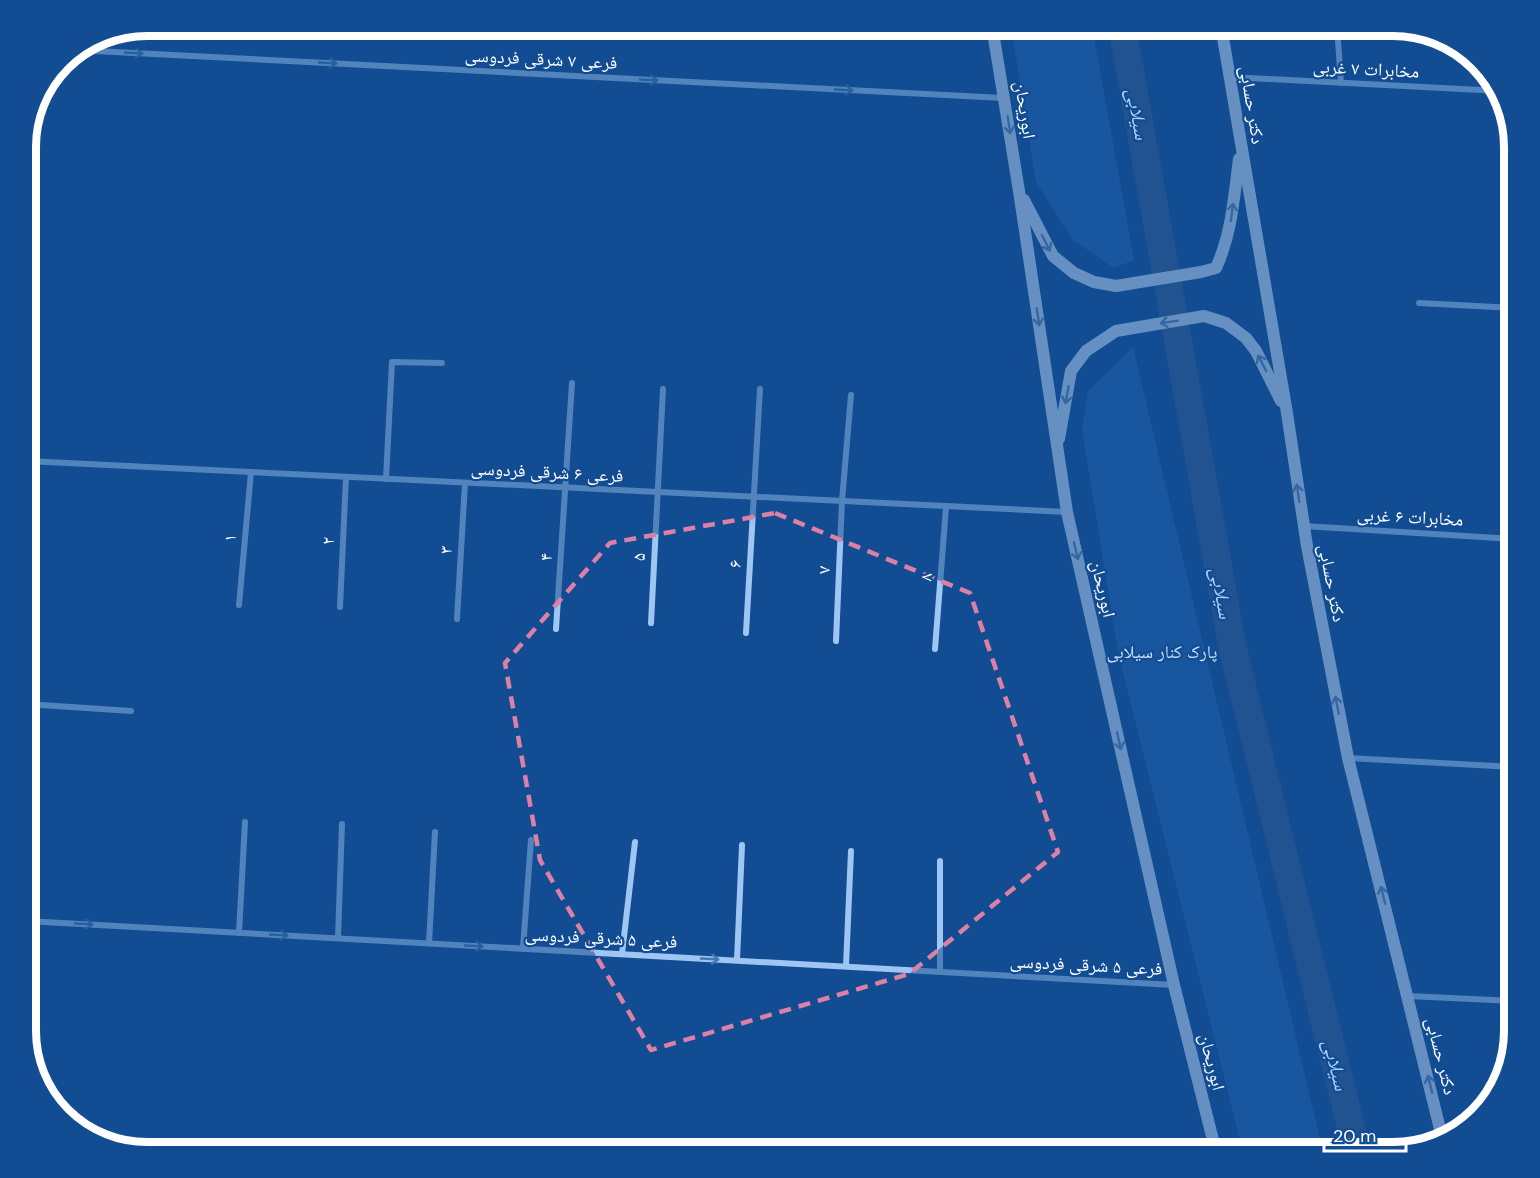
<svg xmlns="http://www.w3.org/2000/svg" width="1540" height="1178" viewBox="0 0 1540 1178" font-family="'DM Sans','Noto Naskh Arabic',sans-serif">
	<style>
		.green { fill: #2164af }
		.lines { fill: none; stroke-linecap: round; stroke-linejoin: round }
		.canal { stroke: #315c8f; stroke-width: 28 }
		.street { stroke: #9ec6f2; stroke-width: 6 }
		.secondary { stroke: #cde3fc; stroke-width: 12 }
		.oneway { stroke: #4377b4 }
		.oneway2 { stroke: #5d88bc }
		.marked { fill: none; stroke: #dd80a5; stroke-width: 4.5; stroke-dasharray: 12 8; stroke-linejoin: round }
		.labels { text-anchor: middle; stroke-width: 4.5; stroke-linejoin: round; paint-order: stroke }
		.street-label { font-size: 18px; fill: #fff; stroke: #124c92 }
		.park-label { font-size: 18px; fill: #c6e0fd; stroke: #124c92 }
		.water-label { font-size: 20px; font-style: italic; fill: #aad0f9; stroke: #124c92 }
		.rim { fill: none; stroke: #fff; stroke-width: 8 }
	</style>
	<rect width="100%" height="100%" fill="#124c92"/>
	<g class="green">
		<path d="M1011,26h81l42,234 -20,8 -41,-28 -37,-58z"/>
		<path d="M1133,347l190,805h-80l-125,-500 -36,-223 6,-38z"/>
	</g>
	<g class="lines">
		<path class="canal" d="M1122,26l111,624 124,502"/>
		<g class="street">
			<path d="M1337,26l4,57"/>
			<path d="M75,50l928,48"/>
			<path d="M1230,77l270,14"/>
			<path d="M1419,303l95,5"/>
			<path d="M26,461l1041,51"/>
			<path d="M386,479l6,-117 50,1"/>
			<path d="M1304,526l210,13"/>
			<path d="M239,605l12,-133"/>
			<path d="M340,607l6,-130"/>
			<path d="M457,619l8,-136"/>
			<path d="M651,623l12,-234"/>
			<path d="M556,629l16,-246"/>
			<path d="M746,633l14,-244"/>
			<path d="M836,641l6,-140 9,-106"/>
			<path d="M935,649l11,-142"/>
			<path d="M26,704l105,7"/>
			<path d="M1348,758l166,9"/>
			<path d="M940,861v110"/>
			<path d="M26,921l1148,64"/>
			<path d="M239,933l6,-111"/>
			<path d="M338,938l4,-114"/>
			<path d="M429,943l6,-111"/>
			<path d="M523,948l8,-108"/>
			<path d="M622,954l13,-112"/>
			<path d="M737,960l5,-115"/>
			<path d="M846,966l5,-115"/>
			<path d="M1408,996l106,5"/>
		</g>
		<g class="secondary">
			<path d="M992,26l27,165 48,321 107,473 42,167"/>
			<path d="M1221,26l66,387 20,133 41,212 95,383"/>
			<path d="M1024,200l29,56 21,17 20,9 22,4 85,-14 15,-4c16,-35 18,-72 23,-109"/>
			<path d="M1059,439l12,-68 15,-20 30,-20 88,-15 22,7 20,15 10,13 25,50"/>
		</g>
	</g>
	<defs><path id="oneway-shaft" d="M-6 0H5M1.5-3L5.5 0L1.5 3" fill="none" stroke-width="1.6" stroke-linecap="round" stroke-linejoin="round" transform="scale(1.5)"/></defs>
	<g class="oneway">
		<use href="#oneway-shaft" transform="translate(134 53) rotate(3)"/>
		<use href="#oneway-shaft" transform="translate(328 63) rotate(3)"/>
		<use href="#oneway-shaft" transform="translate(649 80) rotate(3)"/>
		<use href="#oneway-shaft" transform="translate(844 90) rotate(3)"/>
		<use href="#oneway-shaft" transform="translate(84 924) rotate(3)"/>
		<use href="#oneway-shaft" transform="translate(279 935) rotate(3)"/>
		<use href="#oneway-shaft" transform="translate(474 946) rotate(3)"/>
		<use href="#oneway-shaft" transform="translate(710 959) rotate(3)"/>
	</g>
	<g class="oneway2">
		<use href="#oneway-shaft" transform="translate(1009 125) rotate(81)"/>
		<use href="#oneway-shaft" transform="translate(1232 212) rotate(-83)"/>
		<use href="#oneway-shaft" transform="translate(1046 243) rotate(63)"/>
		<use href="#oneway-shaft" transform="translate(1038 317) rotate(82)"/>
		<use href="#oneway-shaft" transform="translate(1169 322) rotate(171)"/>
		<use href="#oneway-shaft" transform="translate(1262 363) rotate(-117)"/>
		<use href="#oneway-shaft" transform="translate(1067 395) rotate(100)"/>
		<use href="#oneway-shaft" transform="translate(1298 493) rotate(-98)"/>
		<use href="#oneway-shaft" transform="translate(1076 551) rotate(77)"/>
		<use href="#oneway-shaft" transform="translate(1337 705) rotate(-101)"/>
		<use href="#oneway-shaft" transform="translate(1119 741) rotate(77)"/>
		<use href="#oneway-shaft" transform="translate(1383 895) rotate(-104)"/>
		<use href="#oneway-shaft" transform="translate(1430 1084) rotate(-104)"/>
	</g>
	<path d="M0 0H1540V1178H0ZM775,513l195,80 88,259 -149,122 -258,76 -111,-190 -35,-197 105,-120z" fill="#124c92" fill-opacity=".55" fill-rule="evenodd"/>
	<path class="marked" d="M775,513l195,80 88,259 -149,122 -258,76 -111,-190 -35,-197 105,-120z"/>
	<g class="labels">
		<g class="street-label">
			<text transform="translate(541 59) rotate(3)" y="6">فرعی ۷ شرقی فردوسی</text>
			<text transform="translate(1366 69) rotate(3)" y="6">مخابرات ۷ غربی</text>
			<text transform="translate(1252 105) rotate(81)" y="6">دکتر حسابی</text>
			<text transform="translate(1025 110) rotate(81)" y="6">ابوریحان</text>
			<text transform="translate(547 472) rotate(3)" y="6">فرعی ۶ شرقی فردوسی</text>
			<text transform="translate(1410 517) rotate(3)" y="6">مخابرات ۶ غربی</text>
			<text transform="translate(230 538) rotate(-85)" y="6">۱</text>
			<text transform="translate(328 541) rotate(-87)" y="6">۲</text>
			<text transform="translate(446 550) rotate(-87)" y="6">۳</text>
			<text transform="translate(546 557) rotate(-86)" y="6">۴</text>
			<text transform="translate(639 557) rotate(-87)" y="6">۵</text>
			<text transform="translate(735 564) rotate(-87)" y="6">۶</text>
			<text transform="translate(824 570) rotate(-87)" y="6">۷</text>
			<text transform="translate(926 577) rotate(-86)" y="6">۸</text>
			<text transform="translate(1332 583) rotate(79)" y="6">دکتر حسابی</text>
			<text transform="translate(1103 589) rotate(77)" y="6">ابوریحان</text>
			<text transform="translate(601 938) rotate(3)" y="6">فرعی ۵ شرقی فردوسی</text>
			<text transform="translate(1086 965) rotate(3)" y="6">فرعی ۵ شرقی فردوسی</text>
			<text transform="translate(1441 1056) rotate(76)" y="6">دکتر حسابی</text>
			<text transform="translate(1212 1062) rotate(76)" y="6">ابوریحان</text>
		</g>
		<g class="park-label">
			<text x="1162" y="658">پارک کنار سیلابی</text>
		</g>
		<g class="water-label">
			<text transform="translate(1138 114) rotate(80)" y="7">سیلابی</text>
			<text transform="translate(1222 593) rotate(80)" y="7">سیلابی</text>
			<text transform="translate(1336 1065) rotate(76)" y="7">سیلابی</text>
		</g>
	</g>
	<path d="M0 0H1540V1178H0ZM147 36H1393A111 111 0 0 1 1504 147V1031A111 111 0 0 1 1393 1142H147A111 111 0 0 1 36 1031V147A111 111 0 0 1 147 36Z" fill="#124c92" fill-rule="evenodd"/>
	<path class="rim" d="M147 36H1393A111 111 0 0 1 1504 147V1031A111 111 0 0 1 1393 1142H147A111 111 0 0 1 36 1031V147A111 111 0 0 1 147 36Z"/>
	<path d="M1324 1142v9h82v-9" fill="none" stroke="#ffffff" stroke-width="3"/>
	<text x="1333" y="1142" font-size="18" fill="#ffffff" stroke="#124c92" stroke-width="4.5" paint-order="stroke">20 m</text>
</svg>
